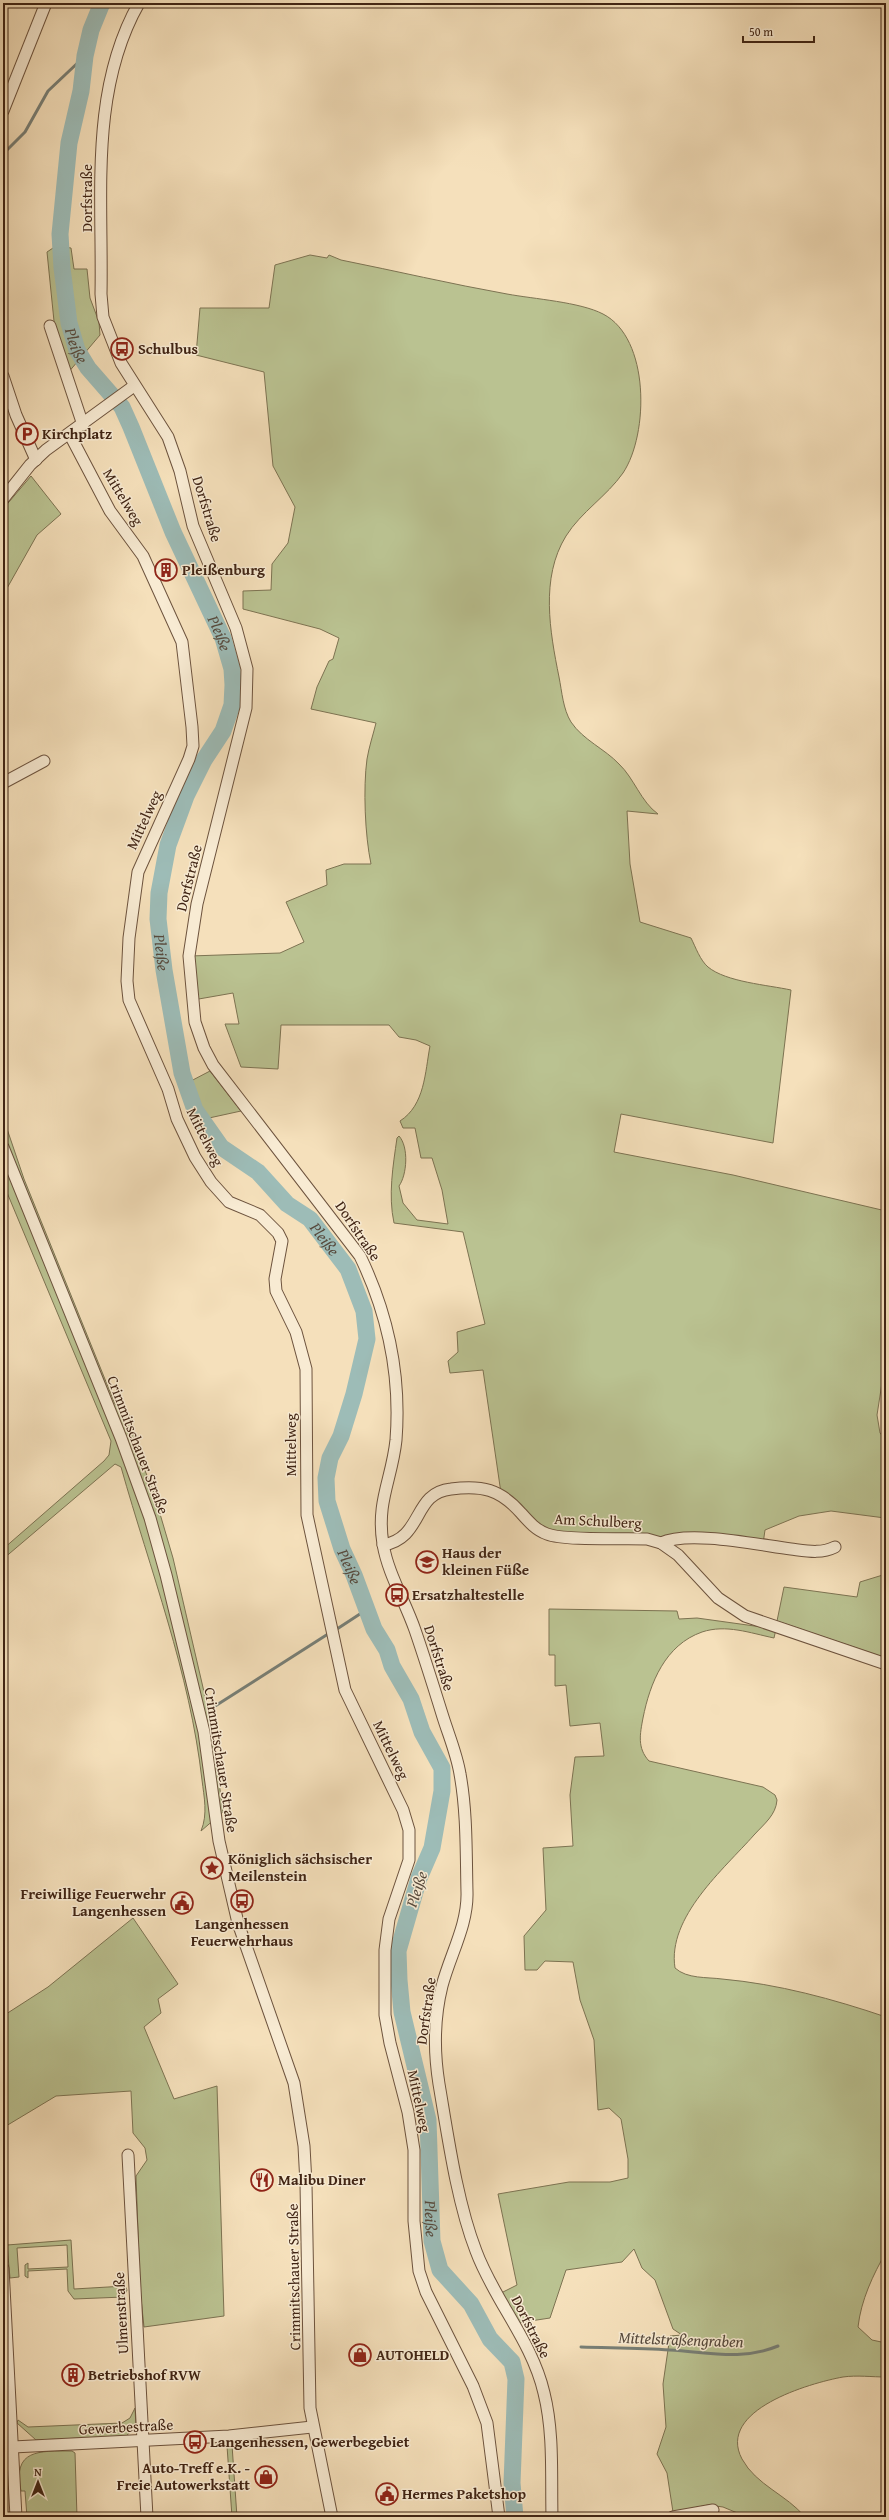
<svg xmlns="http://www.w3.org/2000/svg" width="889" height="2520" viewBox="0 0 889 2520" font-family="'Gentium Book Plus',serif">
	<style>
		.green { fill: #bac291; stroke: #7d7352 }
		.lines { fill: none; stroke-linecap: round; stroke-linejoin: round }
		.stream { stroke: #787f76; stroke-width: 3 }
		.river { stroke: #9dbcb7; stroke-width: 17 }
		.minor-casing { stroke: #6d533e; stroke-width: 13 }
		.minor { stroke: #f8ebd3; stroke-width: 11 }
		.labels { text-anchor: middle; stroke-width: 3; stroke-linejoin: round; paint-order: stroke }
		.street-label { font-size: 15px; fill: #402414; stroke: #f8ebd3 }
		.poi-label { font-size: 15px; font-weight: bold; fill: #402414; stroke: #f8ebd3; text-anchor: start }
		.water-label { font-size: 16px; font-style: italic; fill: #574a3d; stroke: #f8ebd3 }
	</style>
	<rect width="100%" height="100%" fill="#f5e0bb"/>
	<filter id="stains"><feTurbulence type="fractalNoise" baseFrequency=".005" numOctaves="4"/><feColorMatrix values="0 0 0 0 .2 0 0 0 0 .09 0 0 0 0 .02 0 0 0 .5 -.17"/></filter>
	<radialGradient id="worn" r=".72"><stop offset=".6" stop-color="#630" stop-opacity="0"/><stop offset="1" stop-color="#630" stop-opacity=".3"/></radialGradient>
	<g class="green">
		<path d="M56,246l15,2 3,21h13l3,29 9,24 1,13 -33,39 -12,-43 -8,-79z"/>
		<path d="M310,255l17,3 2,-3 12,5c55,11 110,24 166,34 27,5 73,8 96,20 47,24 46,120 20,159 -16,23 -42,39 -57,63 -26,42 -16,96 -7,141 3,15 4,32 12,45 12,18 34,27 48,42 15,14 22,38 39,50l-31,-3 3,53 10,58 51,16c5,10 9,22 17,29 18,15 60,18 83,23l-18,153 -152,-29 -7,38 119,23 153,36v146l-9,58 3,18 6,7v84l-1,-6 -54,-7 -32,5 -34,14 -2,14 -89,-6 -124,-4 -49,-41 -18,-123 -33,3 -2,-12 10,-9 -1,-20 28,-8 -22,-92 -69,-9c-6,-28 -1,-57 3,-85l2,-2c10,11 8,39 0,50l4,17 14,17 31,4 -6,-34 -10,-32h-11l-6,-30h-12l-3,-7c25,-16 25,-49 30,-75l-14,-6 -17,-3 -10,-12h-108l-3,44 -37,-2 -16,-43h14l-6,-31 -40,7 -3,-44 90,-3 24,-11 -18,-40 41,-17 -1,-15 18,-6h27c-6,-28 -8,-76 -4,-105 2,-12 6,-24 9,-36l-65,-14 6,-22 12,-26 4,-2 6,-21 -19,-9 -77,-20v-18l28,-1 1,-26 16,-21 7,-36 -22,-41 -9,-94 -68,-17 4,-47h69l6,-43z"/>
		<path d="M31,476l30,38 -24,21 -31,55 -3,-10v-71z"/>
		<path d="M210,1071l31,40 -32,7 -9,-10 -11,-26z"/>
		<path d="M3,1117l21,62 91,225 13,9 4,7 2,24 19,46 20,68 38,164 12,90 -22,19c7,-17 3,-34 1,-51 -12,-107 -52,-210 -81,-313l-6,-3 -112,95v-10l101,-88 5,-6 2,-14 -108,-258z"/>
		<path d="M886,1574v84l-109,-37 7,-34 73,10 3,-15z"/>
		<path d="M549,1609l128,2 2,8 18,-1 79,11 -2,9c-24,-5 -48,-14 -72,-6 -37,13 -52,51 -59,86 -3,16 -6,30 6,43l114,26 12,8 2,5c-1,15 -13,24 -23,35 -30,34 -87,82 -79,133 12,11 32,9 47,11 56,5 111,20 164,38v235c-13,23 -25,48 -28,75l14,13 14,3v34c-14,0 -29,-2 -43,0 -33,6 -127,33 -101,82 14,26 45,36 63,58h-58l-24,-10 -15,-2 -35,7 -6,-39 -10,-19 9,-27 -3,-43 7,-48 12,-1 -9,-6 -18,-49 -13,-12 -8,-19 -12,13 -56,8 -16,48 -33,5 -16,-30 16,-8 -19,-91 71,-12h41l18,-4v-19l-7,-40 -12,-11 -11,2 -4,-70 -14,-40 -7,-38 -28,-1 -8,9h-12l-1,-34 22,-26 -3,-62 30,-2 -3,-51 5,-38 29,-1 -4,-33 -30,3 -4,-41 -11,1v-31h-6z"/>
		<path d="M133,1918l45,66 -20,15 3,14 -17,14 30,72 43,-13 7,230 -80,11 -4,-38 -4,-113 11,-16 -2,-12 -12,-15 -2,-42 -75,5 -50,30v20h-3v-130l45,-29z"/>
		<path d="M71,2240l3,49 51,-3 2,4 -3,7 -50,2 -6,-8 -1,-22 -39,2v7l-3,-2v-11l3,-2v6l40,-2 -1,-22 -50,3 2,29 -9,1 -3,-33z"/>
		<path d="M135,2408l1,19 -10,9 -90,4 -19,-17 1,-3 10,7 94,-4 8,-5z"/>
		<path d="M232,2445l5,72h-5l-5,-71z"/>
		<path d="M72,2451l3,2 2,64h-50l-2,-26h-4c-9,-42 18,-40 51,-40z"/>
	</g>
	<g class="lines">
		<g class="stream">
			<path d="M3,154l22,-22 23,-41 37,-35"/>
			<path d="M337,1629l29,-19"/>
			<path d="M212,1708l116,-74"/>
			<path d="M581,2347c30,1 59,1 89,3 38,2 72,11 108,-4"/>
		</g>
		<path class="river" id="s1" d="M102,3l-11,27 -6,26 -4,35 -12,52 -9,91 2,34 7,55 8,27 11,18 34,39 9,20 42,105 50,106 9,31 1,16 -1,20 -9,26 -19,29 -18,36 -18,49 -9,48 -1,26 6,51 18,103 13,37 26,37 37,25 29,32 23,15 38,50 16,42 3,28 -13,55 -13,42 -11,22 -4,20 1,23 15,48 12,26 20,54 13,21 5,16 19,33 11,33 20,36v23l-10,57 -13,30 -21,73 1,29 3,32 26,108 4,121 8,29 31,34 19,35 22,23 4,17 -4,104 3,34"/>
		<g class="minor-casing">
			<g id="minor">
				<path d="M139,3c-50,88 -36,194 -38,291l2,23 18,46 47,74 12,34 13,55 43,102 11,41 -1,39 -49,196 -8,52 6,66 9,26 9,17 147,191c28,58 41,120 36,184 -4,39 -20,62 -13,104 5,30 22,57 32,86 10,29 19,58 28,87 6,19 14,38 17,57 7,38 6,79 7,118 1,33 -17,63 -25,94 -8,32 -8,67 -3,98 9,53 18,118 37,167 18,49 56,90 68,142 10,40 7,83 8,124"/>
				<path d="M3,111l43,-108"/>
				<path d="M50,326l33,99"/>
				<path d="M3,376l13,39 20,45"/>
				<path d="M70,435l40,76 33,45 39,86 10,85 1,19 -4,13 -51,113 -9,66 -2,43 2,19 39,89 9,30 18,38 16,25 18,20 31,13 18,18 4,8 -7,38 1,12 20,41 10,37 1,146 38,175 58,120 6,20v30l-20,59 -4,31v65l5,28 18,69 6,38v71l5,50 7,21 47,94 14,37 12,94"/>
				<path d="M3,499l27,-34 16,-15 88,-64"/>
				<path d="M3,783l41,-22"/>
				<path d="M3,1147l118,291 29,80 16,57 38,157 15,109 19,82 56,160 10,63 2,38 4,224 22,109"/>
				<path d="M661,1543c28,-13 98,2 130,6 16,2 30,5 44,-2"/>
				<path d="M383,1545c41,-7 29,-52 68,-56 31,-4 49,0 70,24 8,9 15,17 26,21 18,7 77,4 100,5l14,4 17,12 40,43 27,18 141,48"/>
				<path d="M128,2155l19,362"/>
				<path d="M3,2268l13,249"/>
				<path d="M13,2447l216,-11 83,-9"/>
				<path d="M673,2517l40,-7"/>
			</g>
		</g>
		<use href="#minor" class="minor"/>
	</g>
	<defs>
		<g id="bus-ring" transform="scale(1.15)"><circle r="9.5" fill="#f8ebd3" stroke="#8f2418" stroke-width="1.5"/><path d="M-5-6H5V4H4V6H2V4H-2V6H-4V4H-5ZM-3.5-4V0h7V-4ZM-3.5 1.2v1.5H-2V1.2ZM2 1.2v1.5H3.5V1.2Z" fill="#8f2418"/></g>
		<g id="parking-ring" transform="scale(1.15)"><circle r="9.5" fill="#f8ebd3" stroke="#8f2418" stroke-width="1.5"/><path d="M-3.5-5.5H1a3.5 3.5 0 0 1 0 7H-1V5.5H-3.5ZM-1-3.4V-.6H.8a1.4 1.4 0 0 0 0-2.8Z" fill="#8f2418"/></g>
		<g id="building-ring" transform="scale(1.15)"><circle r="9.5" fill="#f8ebd3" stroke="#8f2418" stroke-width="1.5"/><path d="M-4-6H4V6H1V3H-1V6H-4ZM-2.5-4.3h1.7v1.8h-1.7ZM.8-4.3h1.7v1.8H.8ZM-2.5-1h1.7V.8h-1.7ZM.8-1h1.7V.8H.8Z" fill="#8f2418"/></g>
		<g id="school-ring" transform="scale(1.15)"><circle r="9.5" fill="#f8ebd3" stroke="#8f2418" stroke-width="1.5"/><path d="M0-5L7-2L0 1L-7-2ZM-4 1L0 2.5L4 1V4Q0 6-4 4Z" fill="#8f2418"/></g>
		<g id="sight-ring" transform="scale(1.15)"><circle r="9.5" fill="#f8ebd3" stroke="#8f2418" stroke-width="1.5"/><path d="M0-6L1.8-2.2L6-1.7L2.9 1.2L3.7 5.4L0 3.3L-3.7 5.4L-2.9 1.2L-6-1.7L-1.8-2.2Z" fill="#8f2418"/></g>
		<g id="civic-ring" transform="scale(1.15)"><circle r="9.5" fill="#f8ebd3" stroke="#8f2418" stroke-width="1.5"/><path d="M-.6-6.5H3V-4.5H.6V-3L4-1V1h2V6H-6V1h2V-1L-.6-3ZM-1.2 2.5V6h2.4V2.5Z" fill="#8f2418"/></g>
		<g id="restaurant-ring" transform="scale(1.15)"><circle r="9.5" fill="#f8ebd3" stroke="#8f2418" stroke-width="1.5"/><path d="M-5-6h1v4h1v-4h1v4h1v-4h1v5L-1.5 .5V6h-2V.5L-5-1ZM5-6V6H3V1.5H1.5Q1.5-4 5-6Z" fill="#8f2418"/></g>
		<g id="shop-ring" transform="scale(1.15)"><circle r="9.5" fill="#f8ebd3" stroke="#8f2418" stroke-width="1.5"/><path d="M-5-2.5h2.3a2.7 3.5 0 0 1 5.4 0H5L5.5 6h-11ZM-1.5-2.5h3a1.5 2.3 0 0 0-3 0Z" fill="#8f2418"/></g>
	</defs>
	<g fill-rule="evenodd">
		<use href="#bus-ring" x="122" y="349"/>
		<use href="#parking-ring" x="27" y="434"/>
		<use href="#building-ring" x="166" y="570"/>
		<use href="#school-ring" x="427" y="1562"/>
		<use href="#bus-ring" x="397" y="1595"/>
		<use href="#sight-ring" x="212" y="1868"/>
		<use href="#bus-ring" x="242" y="1901"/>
		<use href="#civic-ring" x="182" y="1903"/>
		<use href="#restaurant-ring" x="262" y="2180"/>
		<use href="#shop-ring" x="360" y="2355"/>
		<use href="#building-ring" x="73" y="2375"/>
		<use href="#bus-ring" x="195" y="2442"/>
		<use href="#shop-ring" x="266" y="2477"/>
		<use href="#civic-ring" x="387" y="2494"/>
	</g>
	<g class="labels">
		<g class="street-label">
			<text transform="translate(87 198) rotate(-90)" y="5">Dorfstraße</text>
			<text transform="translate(123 497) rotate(59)" y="5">Mittelweg</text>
			<text transform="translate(207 509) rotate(73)" y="5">Dorfstraße</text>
			<text transform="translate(144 820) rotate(-65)" y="5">Mittelweg</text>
			<text transform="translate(189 878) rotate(-76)" y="5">Dorfstraße</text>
			<text transform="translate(205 1137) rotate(63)" y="5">Mittelweg</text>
			<text transform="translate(358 1231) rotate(56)" y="5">Dorfstraße</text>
			<text transform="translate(138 1445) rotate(69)" y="5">Crimmitschauer Straße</text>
			<text transform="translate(291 1445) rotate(-90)" y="5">Mittelweg</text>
			<text transform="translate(598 1521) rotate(3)" y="5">Am Schulberg</text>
			<text transform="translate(439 1658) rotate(72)" y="5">Dorfstraße</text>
			<text transform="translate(391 1750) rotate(64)" y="5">Mittelweg</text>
			<text transform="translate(221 1760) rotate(81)" y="5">Crimmitschauer Straße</text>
			<text transform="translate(426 2011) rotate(-82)" y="5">Dorfstraße</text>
			<text transform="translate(419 2101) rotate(78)" y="5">Mittelweg</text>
			<text transform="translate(294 2277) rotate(-91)" y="5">Crimmitschauer Straße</text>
			<text transform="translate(121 2313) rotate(-93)" y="5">Ulmenstraße</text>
			<text transform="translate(531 2327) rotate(63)" y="5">Dorfstraße</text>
			<text transform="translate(126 2427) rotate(-3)" y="5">Gewerbestraße</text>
		</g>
		<g class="poi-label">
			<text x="138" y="354">Schulbus</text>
			<text x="42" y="439">Kirchplatz</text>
			<text x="182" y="575">Pleißenburg</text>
			<text x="442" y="1558">Haus der<tspan x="442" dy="17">kleinen Füße</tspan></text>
			<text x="412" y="1600">Ersatzhaltestelle</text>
			<text x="228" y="1864">Königlich sächsischer<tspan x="228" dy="17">Meilenstein</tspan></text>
			<text x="166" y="1899" text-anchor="end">Freiwillige Feuerwehr<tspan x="166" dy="17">Langenhessen</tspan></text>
			<text x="242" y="1929" text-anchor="middle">Langenhessen<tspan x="242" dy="17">Feuerwehrhaus</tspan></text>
			<text x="278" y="2185">Malibu Diner</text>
			<text x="376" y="2360">AUTOHELD</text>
			<text x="88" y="2380">Betriebshof RVW</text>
			<text x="210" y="2447">Langenhessen, Gewerbegebiet</text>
			<text x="250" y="2473" text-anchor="end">Auto-Treff e.K. -<tspan x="250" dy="17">Freie Autowerkstatt</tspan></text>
			<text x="402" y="2499">Hermes Paketshop</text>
		</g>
		<g class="water-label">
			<text dy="6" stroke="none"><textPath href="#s1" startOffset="349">Pleiße</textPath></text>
			<text dy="6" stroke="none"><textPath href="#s1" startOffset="673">Pleiße</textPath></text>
			<text dy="6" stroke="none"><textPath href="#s1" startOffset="1010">Pleiße</textPath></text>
			<text dy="6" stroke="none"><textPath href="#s1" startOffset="1357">Pleiße</textPath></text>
			<text dy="6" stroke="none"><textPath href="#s1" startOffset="1706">Pleiße</textPath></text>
			<text transform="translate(416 1889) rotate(-72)" y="6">Pleiße</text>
			<text dy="6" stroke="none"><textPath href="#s1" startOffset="2389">Pleiße</textPath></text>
			<text transform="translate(681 2339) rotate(2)" y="6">Mittelstraßengraben</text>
		</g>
	</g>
	<rect width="889" height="2520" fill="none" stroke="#f5e0bb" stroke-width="16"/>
	<rect x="4" y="4" width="881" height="2512" fill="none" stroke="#402414" stroke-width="2"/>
	<rect x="8" y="8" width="873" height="2504" fill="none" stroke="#402414"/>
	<g transform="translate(38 2482)" stroke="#f8ebd3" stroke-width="3" paint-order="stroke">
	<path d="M0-3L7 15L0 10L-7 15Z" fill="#402414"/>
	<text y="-6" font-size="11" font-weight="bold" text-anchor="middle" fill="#402414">N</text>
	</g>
	<path d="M743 36v6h71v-6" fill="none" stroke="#402414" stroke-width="2"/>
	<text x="749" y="36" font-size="12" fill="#402414" stroke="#f8ebd3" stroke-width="3" paint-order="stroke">50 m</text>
	<rect width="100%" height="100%" filter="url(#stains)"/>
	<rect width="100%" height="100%" fill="url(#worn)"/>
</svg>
